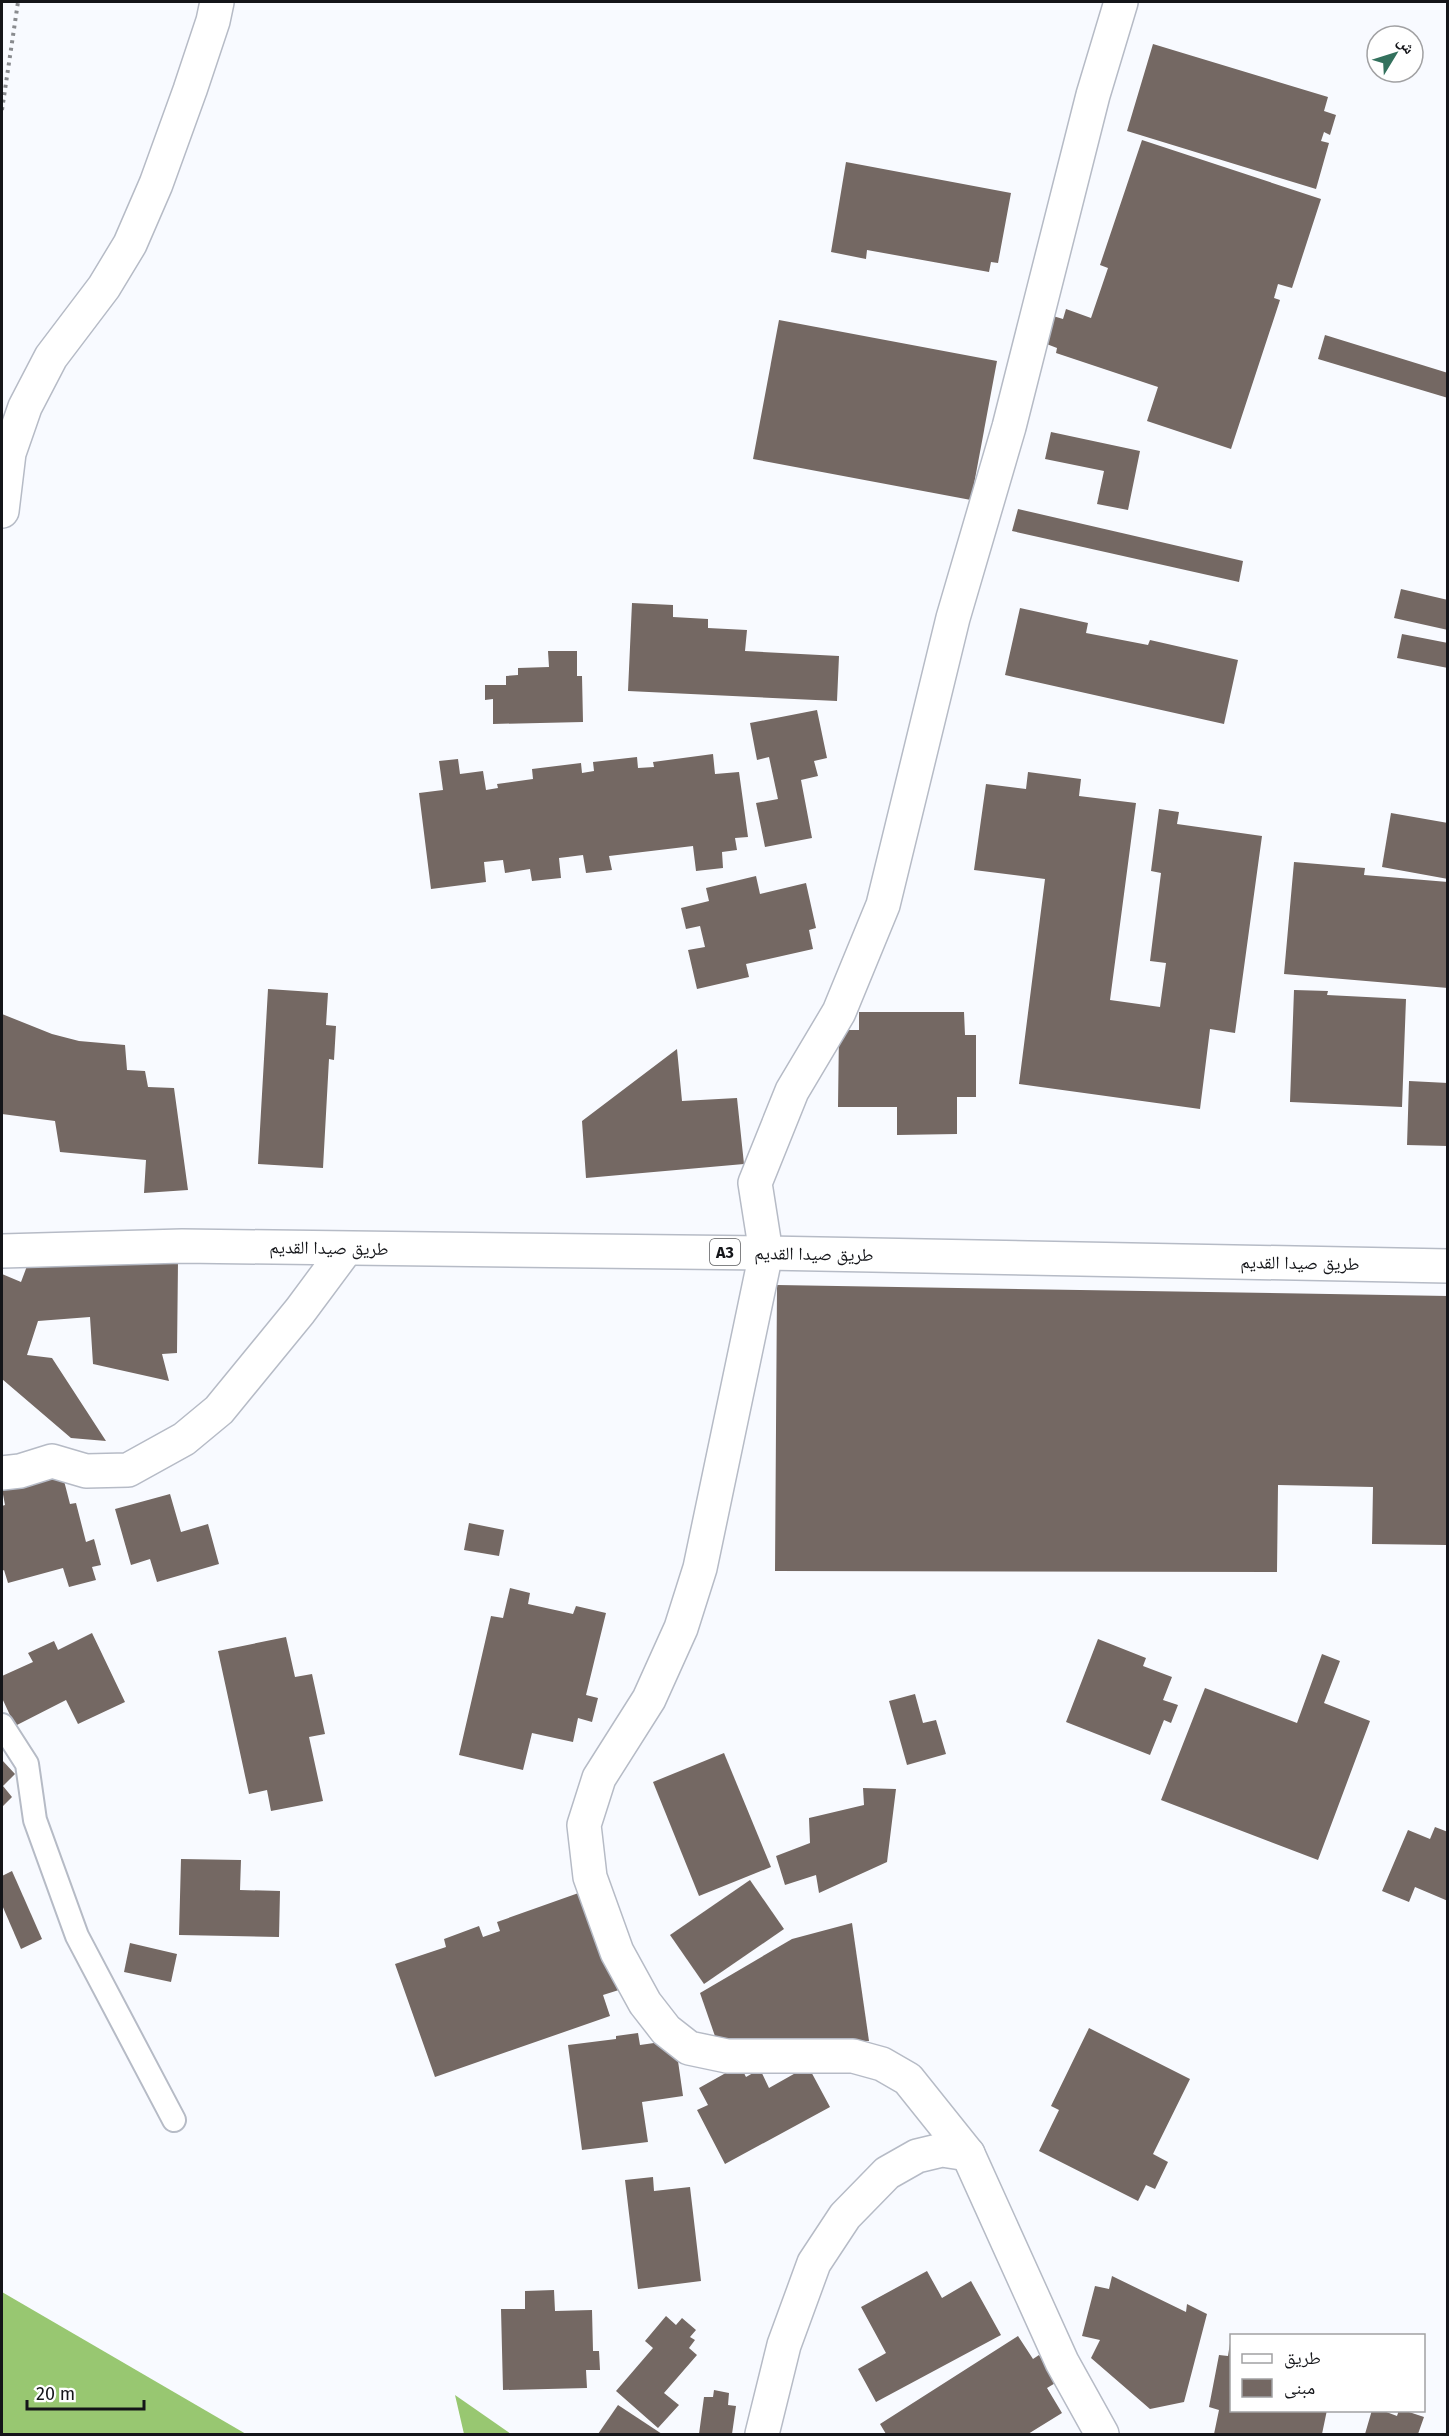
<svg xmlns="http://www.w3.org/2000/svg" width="1449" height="2436" viewBox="0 0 1449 2436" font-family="'Fira Sans','Noto Naskh Arabic',sans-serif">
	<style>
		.forest { fill: #98c771 }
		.building { fill: #746863 }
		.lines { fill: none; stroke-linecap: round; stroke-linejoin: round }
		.service-casing { stroke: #b6bbc6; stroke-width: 26 }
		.minor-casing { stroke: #b6bbc6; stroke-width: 36 }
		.trunk-casing { stroke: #b6bbc6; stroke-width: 36 }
		.path { stroke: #888a8e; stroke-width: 4; stroke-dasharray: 3 4.5; stroke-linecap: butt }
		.service { stroke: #fff; stroke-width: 22 }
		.minor { stroke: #fff; stroke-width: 33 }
		.trunk { stroke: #fff; stroke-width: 33 }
		.labels { text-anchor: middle; stroke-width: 6; stroke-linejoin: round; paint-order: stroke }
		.shield { fill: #fff; stroke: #5a5b5e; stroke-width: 1.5 }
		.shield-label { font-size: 16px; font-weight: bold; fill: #141519 }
		.street-label { font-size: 18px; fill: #141519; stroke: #fff }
	</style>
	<rect width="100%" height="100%" fill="#f8faff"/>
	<g class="forest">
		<path d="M2,2292l244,142h-244z"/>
		<path d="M455,2395l56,39h-47z"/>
	</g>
	<g class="building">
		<path d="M1153,44l175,53 -4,14 12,4 -6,20 -6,-3 -3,9 8,2 -13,46 -189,-58z"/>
		<path d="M1142,140l179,59 -29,89 -14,-4 -4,14 6,2 -49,149 -84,-28 11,-34 -102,-34 1,-5 -13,-5 9,-27 10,3 3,-10 25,9 17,-50 -8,-3z"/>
		<path d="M846,162l165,31 -13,70 -7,-1 -2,10 -122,-22 -1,9 -35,-7z"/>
		<path d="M779,320l218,41 -26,139 -218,-41z"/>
		<path d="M1325,335l123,38v25l-130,-39z"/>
		<path d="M1051,432l89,19 -12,59 -31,-6 7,-33 -59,-12z"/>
		<path d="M1018,509l225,52 -4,21 -227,-51z"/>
		<path d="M1401,589l47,11v30l-54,-12z"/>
		<path d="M632,603l41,2v12l35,2v9l39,2 -2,21 94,5 -2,45 -209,-10z"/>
		<path d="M1020,608l68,15 -2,10 62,12 2,-5 88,20 -14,64 -219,-49z"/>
		<path d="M1402,634l46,9v25l-51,-10z"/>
		<path d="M548,651h29v25h5l1,46 -90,2v-25l-8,1v-15h21v-9l12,-1v-7l31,-1z"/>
		<path d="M817,710l10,48 -13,3 4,15 -17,4 11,58 -47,9 -9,-44 22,-4 -9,-42 -12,3 -7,-37z"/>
		<path d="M713,754l2,20 24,-2 9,65 -13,1 2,12 -15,2 1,16 -27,3 -3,-25 -84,10 3,14 -26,3 -3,-18 -24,3 2,20 -29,3 -2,-12 -25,4 -2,-13 -19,2 2,20 -55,7 -12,-96 24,-3 -4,-29 19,-2 2,15 23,-3 3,19 12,-2 -1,-4 36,-5 -1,-10 49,-6 1,10 12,-2 -1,-9 44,-5 1,11 16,-1 -1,-5z"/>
		<path d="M1028,772l53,7 -2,17 57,7 -26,197 50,7 6,-44 -16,-2 11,-88 -10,-2 8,-62 20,3 -2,12 85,12 -27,197 -25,-4 -10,80 -181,-25 26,-205 -71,-9 12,-86 40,5z"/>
		<path d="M1391,813l57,10v56l-66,-12z"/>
		<path d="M1294,862l71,6 -1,7 84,7v106l-164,-14z"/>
		<path d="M756,876l4,18 46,-11 10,45 -7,2 4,19 -67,15 3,13 -52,12 -9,-39 17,-3 -5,-21 -14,3 -5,-21 28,-7 -3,-13z"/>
		<path d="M268,989l60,4 -2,32 10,1 -2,34 -5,-1 -6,109 -65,-4z"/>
		<path d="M1294,990l34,1 -1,4 79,4 -4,108 -112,-5z"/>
		<path d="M859,1012h105l1,23h11v62h-19v37l-60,1v-28h-59l1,-77h20z"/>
		<path d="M2,1014l50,20 27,7 46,4 2,25 18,1 3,16 26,1 14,102 -44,3 2,-33 -86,-8 -5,-31 -53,-7z"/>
		<path d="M677,1049l5,52 55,-3 7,66 -158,14 -4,-57z"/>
		<path d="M1409,1081l39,2v63l-41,-1z"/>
		<path d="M178,1262l-1,91 -15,1 7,27 -76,-17 -3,-47 -52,4 -11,34 25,3 54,83 -35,-3 -69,-59v-105l19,8 6,-16z"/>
		<path d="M777,1285l671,11 -1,249 -75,-1 1,-57 -95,-2 -1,87 -502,-1z"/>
		<path d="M62,1473l8,31 6,-1 10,39 8,-3 7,26 -9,2 4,13 -27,7 -6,-19 -55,15 -4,-13 -2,1v-65l3,-1 -3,-16z"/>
		<path d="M170,1494l11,38 27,-8 11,40 -62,18 -7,-23 -19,6 -16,-56z"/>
		<path d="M469,1523l35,7 -5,26 -35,-6z"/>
		<path d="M510,1588l20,5 -2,11 45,10 3,-8 30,7 -20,82 12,3 -6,24 -14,-4 -5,24 -41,-9 -9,37 -64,-15 32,-139 12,2z"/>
		<path d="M92,1633l33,69 -47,22 -12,-24 -51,26 -13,-28v-22l31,-14 -5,-9 26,-12 4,9z"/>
		<path d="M286,1637l9,40 17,-3 13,60 -16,3 14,64 -52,10 -4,-21 -18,4 -31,-143z"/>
		<path d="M1098,1639l48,19 -3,8 29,11 -9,23 15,5 -7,18 -7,-3 -14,35 -84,-33z"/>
		<path d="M1322,1654l18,7 -16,42 46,18 -52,139 -157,-60 44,-112 92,35z"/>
		<path d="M915,1694l8,29 13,-3 10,34 -39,11 -18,-64z"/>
		<path d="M724,1753l47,114 -72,29 -46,-114z"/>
		<path d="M2,1760l13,14 -12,12 9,11 -10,10z"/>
		<path d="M863,1788l33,1 -9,73 -68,31 -3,-18 -31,10 -9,-29 34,-13 -1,-25 55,-13z"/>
		<path d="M1435,1827l13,5v69l-33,-14 -6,15 -27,-11 26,-61 22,9z"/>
		<path d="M181,1859l60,1 -1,30 40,1 -1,46 -100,-2z"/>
		<path d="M12,1871l30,68 -21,10 -19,-44v-29z"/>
		<path d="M750,1880l34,49 -80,55 -34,-49z"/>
		<path d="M587,1890l35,99 -19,6 7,21 -175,61 -40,-113 51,-17 -2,-8 35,-13 4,11 17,-6 -3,-9z"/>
		<path d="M852,1923l17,118 -153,-2 -16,-46 92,-54z"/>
		<path d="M130,1943l47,11 -6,28 -47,-10z"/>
		<path d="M1089,2028l101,51 -37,75 15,8 -13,27 -9,-4 -8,16 -99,-50 20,-41 -8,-4z"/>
		<path d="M638,2033l2,12 35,-5 8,56 -41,6 6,40 -66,8 -14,-105 48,-6v-3z"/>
		<path d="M740,2065l6,12 14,-8 9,19 39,-22 22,41 -105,57 -28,-54 11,-5 -9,-17z"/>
		<path d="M653,2177l1,14 36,-4 11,94 -63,8 -13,-109z"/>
		<path d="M927,2271l15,27 29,-17 30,54 -125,67 -18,-33 28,-16 -25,-46z"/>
		<path d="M1112,2276l74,36 1,-8 20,10 -23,88 -34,7 -59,-51 9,-18 -18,-4 13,-50 14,3z"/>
		<path d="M554,2290l1,21 37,-1 1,41h6l1,19h-14l1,18 -84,2 -2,-81h24v-18z"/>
		<path d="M666,2316l10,9 6,-7 14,12 -6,7 5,3 -6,8 8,7 -33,38 15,12 -21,23 -42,-37 37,-43 -8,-7z"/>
		<path d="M1018,2336l15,23 6,-4 18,27 -10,6 15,25 -34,21h-142l-6,-10z"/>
		<path d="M1230,2343l2,67h95l-5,24h-108l5,-24 -10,-3 10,-52 9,1z"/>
		<path d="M714,2390l15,3 -1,12 8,1 -4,28h-33l5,-37h9z"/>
		<path d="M618,2405l44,29h-64z"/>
		<path d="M1372,2410h9l16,6 2,-6h4l21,7 -6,17h-53z"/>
	</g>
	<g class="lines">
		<g class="service-casing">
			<path id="service" d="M2,1725l25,39 8,56 42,116 97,184"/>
		</g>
		<g class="minor-casing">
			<g id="minor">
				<path d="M2,511l7,-58 16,-46 26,-50 53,-70 26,-43 26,-60 34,-94 23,-69 4,-19"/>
				<path d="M2,1473l18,-2 32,-10 34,10 42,-1 56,-31 35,-29 81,-99 46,-62"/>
				<path d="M762,2434l22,-89 30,-82 31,-47 42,-43 30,-17 25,-6 26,4"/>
				<path d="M1102,2434l-40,-72 -94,-208 -60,-75 -26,-15 -29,-8h-126l-38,-8 -23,-18 -21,-27 -28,-51 -27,-75 -6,-52 15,-47 50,-79 32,-71 19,-60 66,-315 -11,-70 37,-92 47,-79 44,-107 70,-287 56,-191 84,-332 28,-93"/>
			</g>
		</g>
		<g class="trunk-casing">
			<path id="trunk" d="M2,1251l180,-5 584,7 682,13"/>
		</g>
		<path class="path" d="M2,110l16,-108"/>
		<use href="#service" class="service"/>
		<use href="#minor" class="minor"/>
		<use href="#trunk" class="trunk"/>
	</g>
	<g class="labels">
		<rect class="shield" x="710" y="1239" width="30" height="26" rx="4.5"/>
		<g class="shield-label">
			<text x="725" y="1258">A3</text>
		</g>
		<g class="street-label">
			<text transform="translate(329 1248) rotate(1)" y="6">طريق صيدا القديم</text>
			<text transform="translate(814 1254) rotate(1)" y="6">طريق صيدا القديم</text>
			<text transform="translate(1300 1263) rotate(1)" y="6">طريق صيدا القديم</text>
		</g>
	</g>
	<rect width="1449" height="2436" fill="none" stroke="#141519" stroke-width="6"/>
	<rect x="1230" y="2334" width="195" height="78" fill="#ffffff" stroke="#a1a1a3" stroke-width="1.5"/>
	<rect x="1242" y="2354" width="30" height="9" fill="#ffffff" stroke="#a1a1a3" stroke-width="1.5"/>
	<text x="1284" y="2364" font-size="18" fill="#141519">طريق</text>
	<rect x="1242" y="2379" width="30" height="18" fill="#746863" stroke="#a1a1a3" stroke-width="1.5"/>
	<text x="1284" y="2394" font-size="18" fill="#141519">مبنى</text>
	<g transform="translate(1395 54) rotate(52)"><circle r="28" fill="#ffffff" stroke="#a1a1a3" stroke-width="1.5"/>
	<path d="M0-4.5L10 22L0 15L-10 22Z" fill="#33715d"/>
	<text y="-9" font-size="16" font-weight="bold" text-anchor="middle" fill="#141519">ش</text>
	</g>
	<path d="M27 2400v9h117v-9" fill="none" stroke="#141519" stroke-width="3"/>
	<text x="36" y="2400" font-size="18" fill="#141519" stroke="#ffffff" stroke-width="4.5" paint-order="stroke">20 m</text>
</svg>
